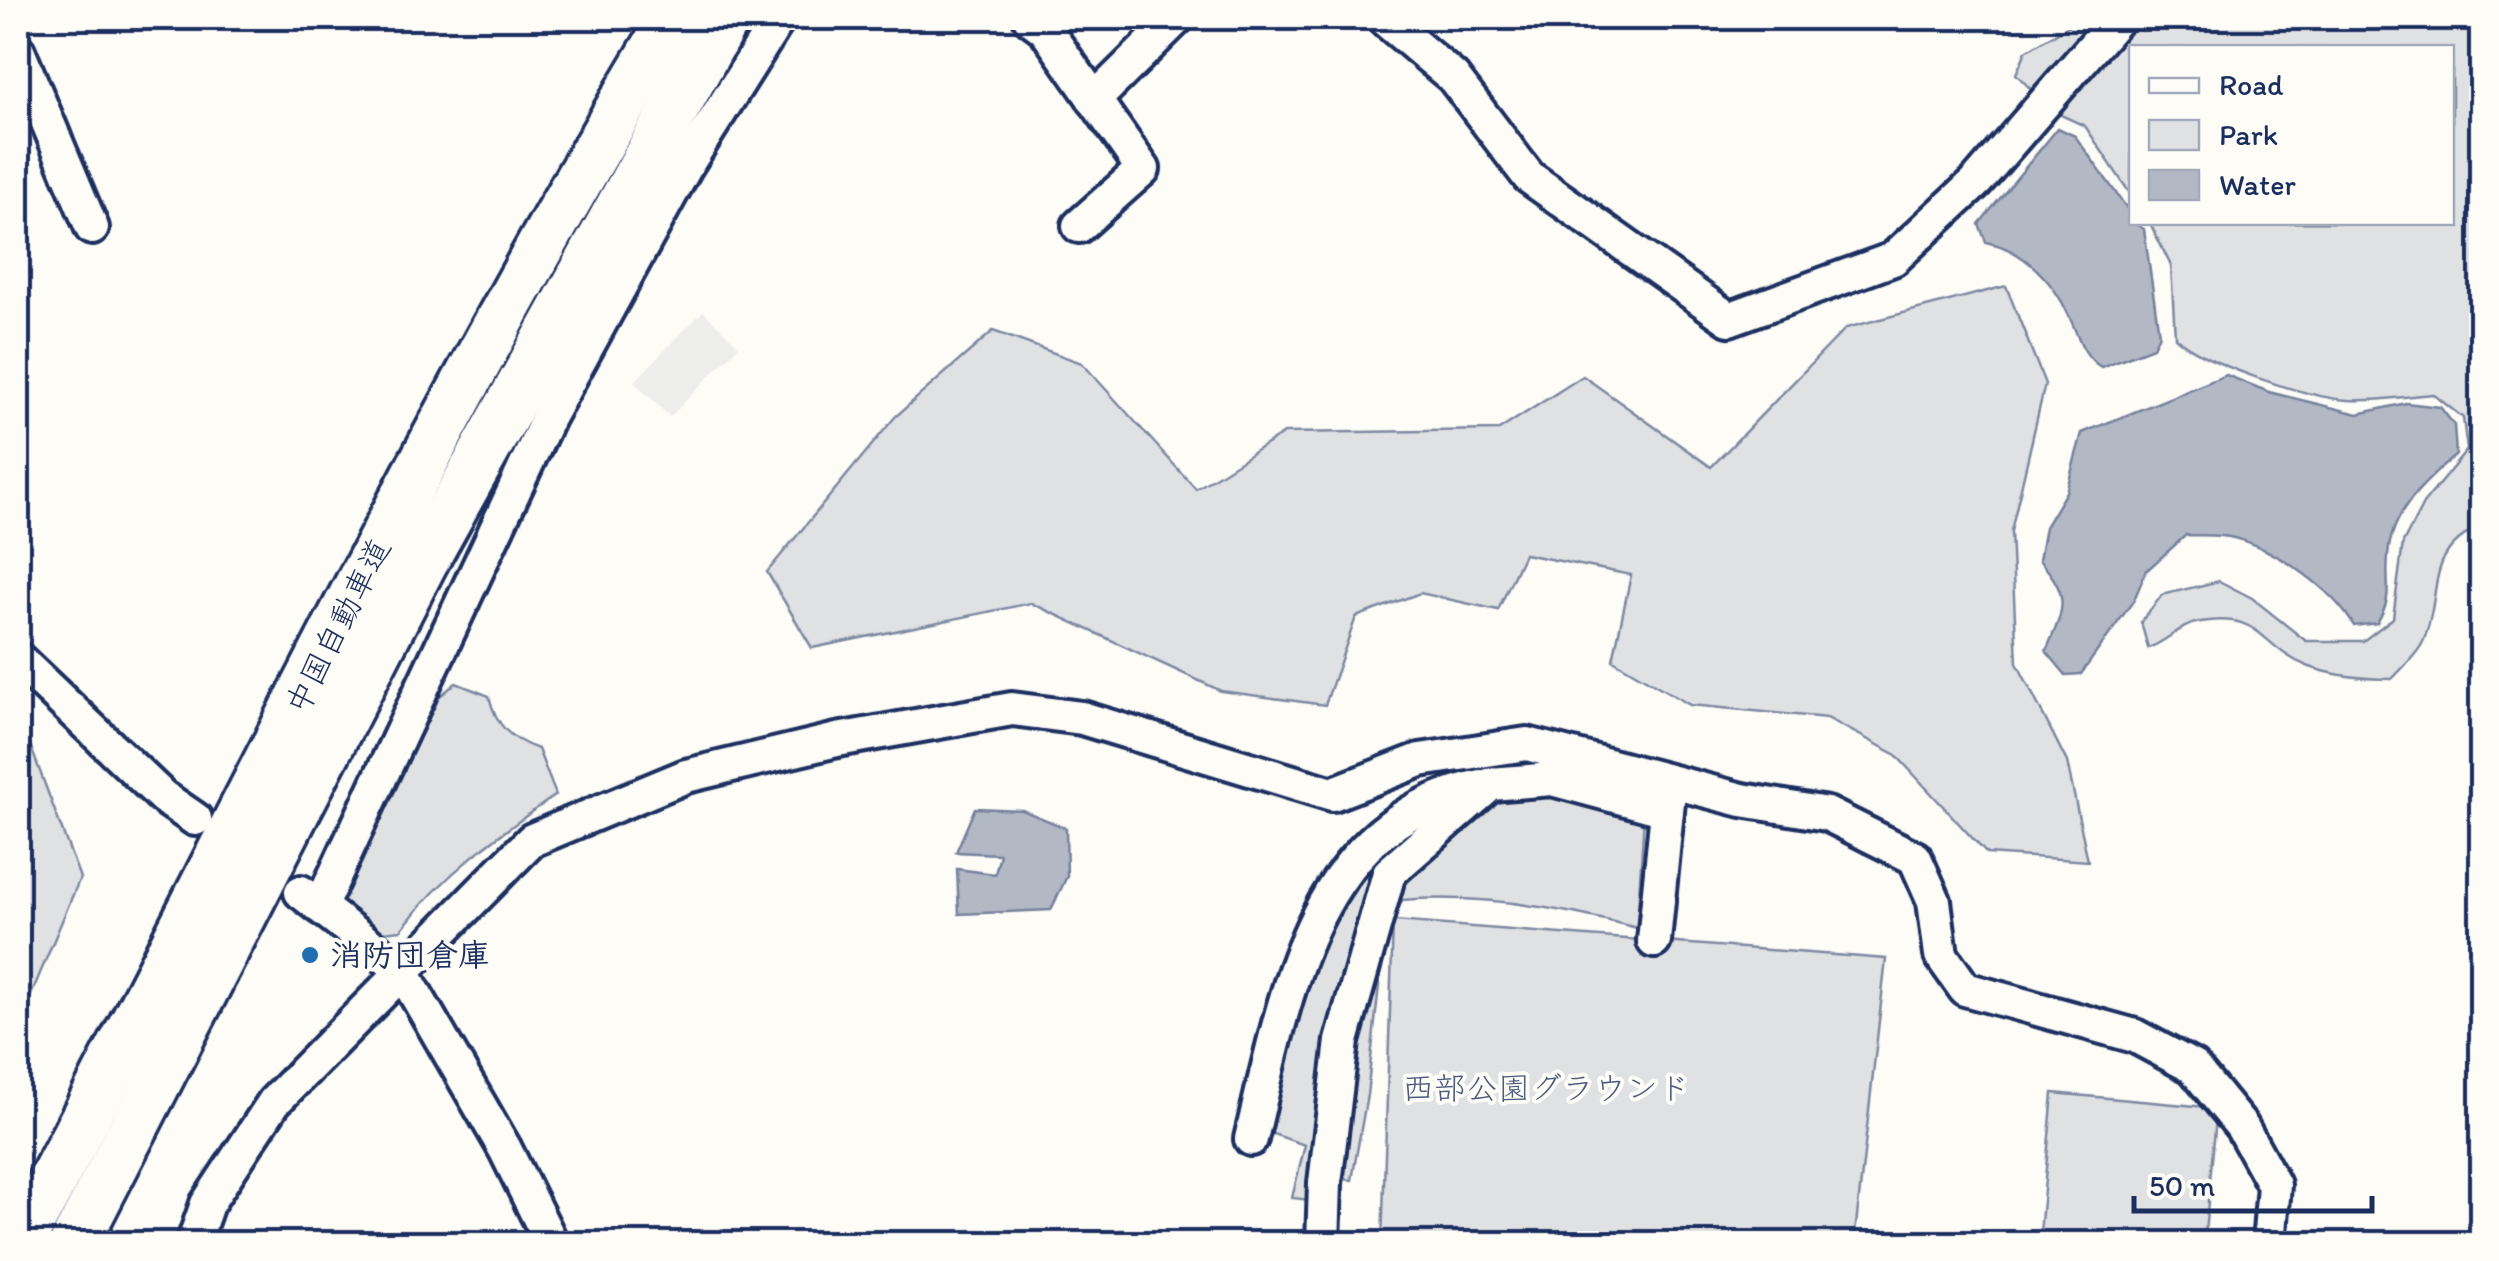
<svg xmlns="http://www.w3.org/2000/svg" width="2499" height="1261" viewBox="0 0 2499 1261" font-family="Itim,'Klee One',sans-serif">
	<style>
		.built { fill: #edeeec }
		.green { fill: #e0e1e3; stroke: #7e88a0; stroke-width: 2.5 }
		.water { fill: #b3b8c5; stroke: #76819c; stroke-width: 2.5 }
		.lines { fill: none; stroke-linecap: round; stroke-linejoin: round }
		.minor-casing { stroke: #1b2f5e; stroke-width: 40 }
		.highway-casing { stroke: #1b2f5e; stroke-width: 55 }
		.minor { stroke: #fdfcf7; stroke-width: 32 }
		.highway { stroke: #fdfcf7; stroke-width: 48 }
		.poi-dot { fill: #1f6fb2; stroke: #fdfcf7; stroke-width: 4 }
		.labels { text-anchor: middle; stroke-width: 8; stroke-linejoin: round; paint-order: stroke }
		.street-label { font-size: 32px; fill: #1b2f5e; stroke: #fdfcf7 }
		.poi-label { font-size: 32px; font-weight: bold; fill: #1b2f5e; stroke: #fdfcf7; text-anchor: start }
		.park-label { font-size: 32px; fill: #4c5c7f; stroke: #fdfcf7 }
	</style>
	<rect width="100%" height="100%" fill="#fdfcf7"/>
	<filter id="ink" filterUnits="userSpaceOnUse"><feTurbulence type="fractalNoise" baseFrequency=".01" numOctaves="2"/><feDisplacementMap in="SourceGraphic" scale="20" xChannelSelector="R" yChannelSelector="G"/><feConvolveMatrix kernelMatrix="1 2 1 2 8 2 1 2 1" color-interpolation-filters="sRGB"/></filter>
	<g filter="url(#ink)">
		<path class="built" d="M703,311l36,35 -69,71 -36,-35z"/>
		<g class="green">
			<path d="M2082,18h34l26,12 4,-12h335v509c-58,23 -38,70 -58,115 -6,13 -21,26 -31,37 -27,0 -58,-3 -85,-13 -49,-20 -44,-56 -111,-43 -17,3 -31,20 -48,25l-7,-26 21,-27 57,-14 33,17 54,43h57l30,-23 10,-75 20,-39 44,-54 -4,-32 -30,-24c-27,2 -57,8 -85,6 -41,-2 -143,-36 -173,-63l-4,-71 -21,-43 302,-1v-174h-320l-1,147 -46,-69 -33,-15 -36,-37 10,-23z"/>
			<path d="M2006,286l39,98 -34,147 6,132 50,99 21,99 -101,-7 -92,-100 -68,-36 -137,-13 -77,-45 18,-85 -107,-21 -26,56 -78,-17 -64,24 -31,88 -104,-14 -190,-88 -219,45 -45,-76 128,-155 98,-86 89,32 114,126 88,-56 215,-3 84,-54 128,91 135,-139z"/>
			<path d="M456,683l33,13c7,30 21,43 49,53l18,46c-58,40 -112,78 -155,135l-18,2 -37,-23 -4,-15 98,-198z"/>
			<path d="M18,728l8,6 54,144 -62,148z"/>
			<path d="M1548,788l96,28 -7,112c-77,-21 -155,-34 -235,-28l-8,21 492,38 -32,284h-472l11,-320 -10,26 -16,146 -15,85 -20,-2 18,-147 55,-162 95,-77z"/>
			<path d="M1411,823l-101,377 -18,-2 13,-53 -38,-13 9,-57 56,-170z"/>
			<path d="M2053,1093l164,15 -13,135 -165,1z"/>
			<path d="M1121,1230l45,4 22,9h-112z"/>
		</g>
		<g class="water">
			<path d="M2058,128l17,8 56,78 1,8 12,7 15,105 -6,13 -52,20c-19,-11 -23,-33 -33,-53 -15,-34 -46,-65 -82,-72l-7,-18z"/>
			<path d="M2226,375l43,17 89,22 48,-11 34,4 14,18 2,30c-32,27 -65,57 -68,101 -3,31 6,38 -11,67l-23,3c-21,-37 -78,-77 -120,-88 -15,-4 -33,-2 -48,-3l-40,36 -12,29 -53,74 -15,1 -20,-24c18,-42 26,-54 -7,-91l6,-33 21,-35 16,-59z"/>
			<path d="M975,808l47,2 44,18 1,48 -16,34 -92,4 -2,-45 38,5 5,-20 -44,-2z"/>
		</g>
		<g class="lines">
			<g class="minor-casing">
				<g id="minor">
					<path d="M1030,18l15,11 98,140 -64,57"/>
					<path d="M1383,18l70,59 76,100 200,142 164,-60 84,-78 141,-163"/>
					<path d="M18,51l74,177"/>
					<path d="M1094,100l83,-82"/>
					<path d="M18,659l145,138 32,22"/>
					<path d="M301,892l100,77 104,180 47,95"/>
					<path d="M321,905l227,-487 138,-252 93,-148"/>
					<path d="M1654,941l15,-150"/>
					<path d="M1251,1139c35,-144 59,-317 230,-353"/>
					<path d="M193,1244l14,-40 67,-102 258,-262 154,-64 151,-36 175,-31 70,9 250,76 88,-34 107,-16 215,56 85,14 88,44 19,43 7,54 24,34 170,47 58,31 49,60 32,58 -5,59"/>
					<path d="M1323,1244l2,-61 17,-142 47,-168 102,-89 61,-5 115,31"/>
				</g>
			</g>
			<g class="highway-casing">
				<g id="highway">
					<path d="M19,1244c217,-409 414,-830 655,-1226"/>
					<path d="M74,1244l348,-680 303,-546"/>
				</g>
			</g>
			<use href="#minor" class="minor"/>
			<use href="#highway" class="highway"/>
		</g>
	</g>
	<circle class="poi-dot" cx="310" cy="955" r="10"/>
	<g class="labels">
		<g class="street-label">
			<text transform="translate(338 626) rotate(-63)" y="11">中国自動車道</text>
		</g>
		<g class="poi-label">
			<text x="330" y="966">消防団倉庫</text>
		</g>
		<g class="park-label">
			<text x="1546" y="1099">西部公園グラウンド</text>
		</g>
	</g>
	<rect width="2499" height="1261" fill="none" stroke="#fdfcf7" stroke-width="60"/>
	<rect x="30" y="30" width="2439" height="1201" fill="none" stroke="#1b2f5e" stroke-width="4" filter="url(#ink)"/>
	<rect x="2129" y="45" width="325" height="180" fill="#fdfcf7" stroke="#a3aaba" stroke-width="2.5"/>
	<rect x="2149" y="78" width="50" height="15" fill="#fdfcf7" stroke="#a3aaba" stroke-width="2.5"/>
	<text x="2219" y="95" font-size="30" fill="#1b2f5e">Road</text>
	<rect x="2149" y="120" width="50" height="30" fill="#e0e1e3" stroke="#a3aaba" stroke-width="2.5"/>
	<text x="2219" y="145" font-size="30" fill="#1b2f5e">Park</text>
	<rect x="2149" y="170" width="50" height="30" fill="#b3b8c5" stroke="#a3aaba" stroke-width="2.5"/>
	<text x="2219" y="195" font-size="30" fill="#1b2f5e">Water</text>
	<path d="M2134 1196v15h238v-15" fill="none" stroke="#1b2f5e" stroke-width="5"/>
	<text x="2149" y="1196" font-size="30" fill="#1b2f5e" stroke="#fdfcf7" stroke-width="8" paint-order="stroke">50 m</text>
</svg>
